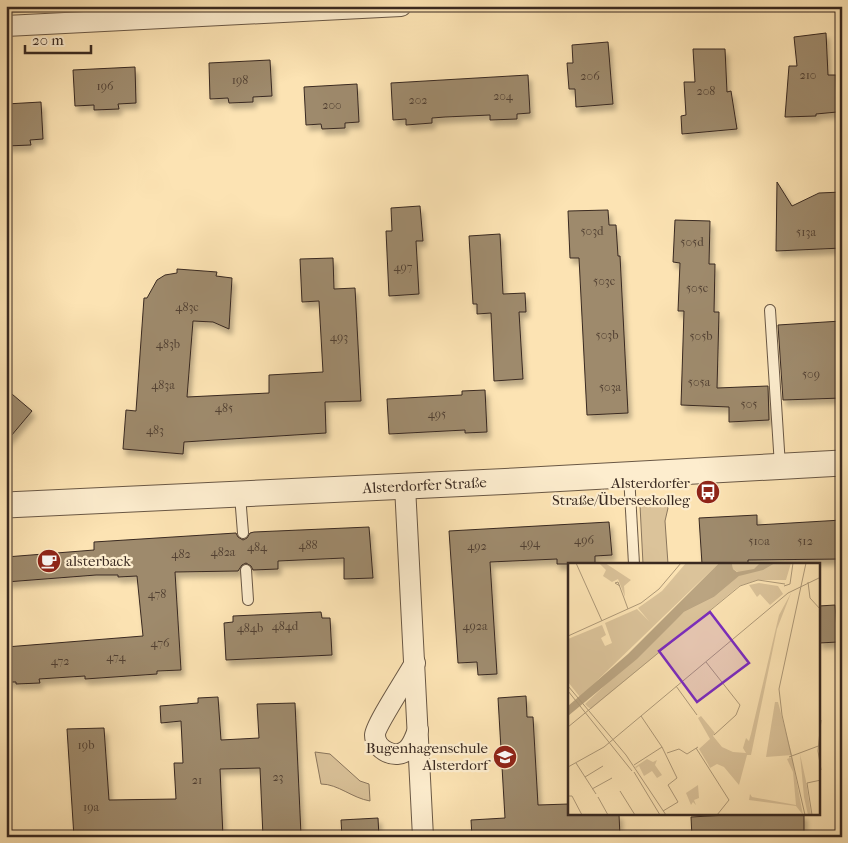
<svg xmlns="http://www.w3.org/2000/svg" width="848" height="843" viewBox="0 0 848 843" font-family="'IM FELL French Canon',serif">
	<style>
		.green { fill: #dbc39a; stroke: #8a765d }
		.building { fill: #9e8a6c; stroke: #392920; filter: url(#shadow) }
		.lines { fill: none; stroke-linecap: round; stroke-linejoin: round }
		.service-casing { stroke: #6a5845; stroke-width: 12 }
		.minor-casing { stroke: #6a5845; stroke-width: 22 }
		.tertiary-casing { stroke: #6a5845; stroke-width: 27 }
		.service { stroke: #fdedce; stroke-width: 10 }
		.minor { stroke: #fdedce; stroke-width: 20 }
		.tertiary { stroke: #fdedce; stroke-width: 25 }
		.labels { text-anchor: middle; stroke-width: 4.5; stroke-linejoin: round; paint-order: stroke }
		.number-label { font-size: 12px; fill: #524133 }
		.poi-label { font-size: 15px; fill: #392920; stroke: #fdedce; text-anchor: end }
		.street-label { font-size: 15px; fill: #392920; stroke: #fdedce }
		.inset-road { fill: none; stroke: #ae9978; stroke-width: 1 }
		.view { fill: #7b2cbf; fill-opacity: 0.15; stroke: #7b2cbf; stroke-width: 2.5 }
		.inset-edge { fill: none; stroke: #392920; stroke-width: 2.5 }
	</style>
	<defs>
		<filter id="shadow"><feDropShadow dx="3" dy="5.5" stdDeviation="2.5" flood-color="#0004"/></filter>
	</defs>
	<rect width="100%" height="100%" fill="#fce3b3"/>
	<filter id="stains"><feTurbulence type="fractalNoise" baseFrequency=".004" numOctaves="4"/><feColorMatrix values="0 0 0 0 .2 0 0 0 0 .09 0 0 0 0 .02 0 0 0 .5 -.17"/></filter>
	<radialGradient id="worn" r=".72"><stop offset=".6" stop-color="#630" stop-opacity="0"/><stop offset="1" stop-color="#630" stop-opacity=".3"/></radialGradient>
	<g class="green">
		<path d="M6,6h134l-134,7z"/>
		<path d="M665,504l3,4 -3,13 3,43h-25l-3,-59z"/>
		<path d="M315,752l15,2 30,27 9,3 1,17c-18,-3 -32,-17 -49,-17z"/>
	</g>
	<g class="building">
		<path d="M826,33l2,42h8l1,37 -21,2v2l-31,1 4,-51h8l-3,-29z"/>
		<path d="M608,42l5,62 -37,3 -1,-18h-6l-2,-26h6l-1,-18z"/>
		<path d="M693,49h32l2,43 4,-1 6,38 -55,5 -1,-18 5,-1 -2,-33h11z"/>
		<path d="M270,60l2,36 -19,1v5l-24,1 -1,-5 -18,1 -1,-36z"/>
		<path d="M135,67l1,36 -18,1 1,5 -25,1v-5l-19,1 -2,-36z"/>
		<path d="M528,75l2,38 -13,1v5l-27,1v-5l-45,2 -13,1v5l-26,2v-6l-13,1 -2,-37z"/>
		<path d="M357,84l2,38 -14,1v5l-23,1 -1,-5 -15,1 -2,-38z"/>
		<path d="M41,102l2,37 -13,1 1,5 -25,1v-42z"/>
		<path d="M777,182l15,24 27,-13 23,-1v56l-66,3z"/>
		<path d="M420,206l3,35h-7l3,53 -30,2 -3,-65h6l-1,-23z"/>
		<path d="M608,210l1,15h7l2,31h2l8,157 -41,2 -8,-157h-9l-2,-47z"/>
		<path d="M675,220l35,1 -1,43h6l-1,48h5l-2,76 51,-2 1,34 -40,2v-15l-48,-2 3,-94h-6l2,-48 -7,-1z"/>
		<path d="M500,234l3,60 22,-1 1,19h-7l4,67 -29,2 -3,-68 -14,1v-10h-4l-4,-68z"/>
		<path d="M333,258l1,31 21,-1 6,113 -36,1 1,31 -142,9 -1,12 -60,-5 3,-39 10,1 8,-113h3l10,-18 8,-5 12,-2v-4l40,3 -1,4 16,2 -3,51 -16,-7 -20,-1 -6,76 82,-4v-18l54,-3 -4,-71 -17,1 -2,-43z"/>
		<path d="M841,321l1,77 -59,2 -5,-75z"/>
		<path d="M6,389l26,22 -26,31z"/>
		<path d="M485,390l2,42 -22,1v-3l-76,4 -2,-35 75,-4v-4z"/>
		<path d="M757,515v10l85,-5v39l-94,1v4h-46l-3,-46z"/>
		<path d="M609,522l3,33 -17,1v8h-38v-5l-67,3 7,112 -19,1 -1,-13 -19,1 -9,-132z"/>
		<path d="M369,527l4,51 -29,1v-21l-66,3v8l-25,1 -2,-4 -5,-3 -4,2 -4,6 -63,1 6,98 -24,1v3l-72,5v-3l-46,3 1,4 -24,1v-2h-10v-35l137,-11 -6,-60 -19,1v-2h-22l-90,7v-25l88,-7v-8l142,-9 2,4 5,3 4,-2 3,-5 4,-1z"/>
		<path d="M835,605l3,37 -19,1v-37z"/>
		<path d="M321,612l1,6h8l2,37 -106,5 -2,-37 9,-1v-6z"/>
		<path d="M526,696l1,21h6l5,88 31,-1v10h50l1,23h-148l-1,-17 34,-2 -7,-120z"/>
		<path d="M218,697l3,43 38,-2 -2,-34 38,-1 6,132 -38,2 -3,-69 -40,1 3,68h-149l-7,-108 37,-1 5,72 67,-1 -2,-36h9l-2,-42 -20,2 -1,-17 38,-3v-5z"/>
		<path d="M745,814h59v23h-112l-1,-20z"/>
		<path d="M378,818l1,19h-37l-1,-17z"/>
	</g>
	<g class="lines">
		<g class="service-casing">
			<g id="service">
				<path d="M770,310l10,156"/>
				<path d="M629,475l5,89"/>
				<path d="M240,495l3,38"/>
				<path d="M246,570l2,30"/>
			</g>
		</g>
		<g class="minor-casing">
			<g id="minor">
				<path d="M6,26l395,-20"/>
				<path d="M405,486l18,351"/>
				<path d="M415,663c-7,13 -40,63 -40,72 0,15 21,25 32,15 6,-5 8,-13 11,-20"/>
			</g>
		</g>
		<g class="tertiary-casing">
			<g id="tertiary">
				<path id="s1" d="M6,505l508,-24 328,-18"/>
			</g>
		</g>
		<use href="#service" class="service"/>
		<use href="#minor" class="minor"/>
		<use href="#tertiary" class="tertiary"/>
	</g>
	<defs>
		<g id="bus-disc" transform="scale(1.25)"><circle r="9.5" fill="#8f2418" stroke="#fdedce"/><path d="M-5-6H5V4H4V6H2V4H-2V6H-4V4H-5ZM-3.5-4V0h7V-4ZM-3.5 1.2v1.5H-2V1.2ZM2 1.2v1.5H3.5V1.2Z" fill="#fff"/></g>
		<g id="cafe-disc" transform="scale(1.25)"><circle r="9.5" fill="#8f2418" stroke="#fdedce"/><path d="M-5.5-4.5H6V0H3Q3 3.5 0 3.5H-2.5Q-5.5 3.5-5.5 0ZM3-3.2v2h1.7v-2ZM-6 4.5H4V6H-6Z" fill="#fff"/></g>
		<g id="school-disc" transform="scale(1.25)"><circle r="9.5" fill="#8f2418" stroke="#fdedce"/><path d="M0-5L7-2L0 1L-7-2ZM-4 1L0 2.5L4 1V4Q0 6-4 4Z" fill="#fff"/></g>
	</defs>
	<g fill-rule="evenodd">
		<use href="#bus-disc" x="708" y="492"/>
		<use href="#cafe-disc" x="49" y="561"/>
		<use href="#school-disc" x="505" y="757"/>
	</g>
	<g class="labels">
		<g class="number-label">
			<text x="808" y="79">210</text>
			<text x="590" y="80">206</text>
			<text x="240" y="84">198</text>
			<text x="105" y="90">196</text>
			<text x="706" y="95">208</text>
			<text x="503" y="100">204</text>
			<text x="418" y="104">202</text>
			<text x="332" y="109">200</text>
			<text x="592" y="235">503d</text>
			<text x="806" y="236">513a</text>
			<text x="692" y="246">505d</text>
			<text x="403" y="271">497</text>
			<text x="604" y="285">503c</text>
			<text x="697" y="292">505c</text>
			<text x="187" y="311">483c</text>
			<text x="607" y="339">503b</text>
			<text x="701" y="340">505b</text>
			<text x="339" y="341">493</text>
			<text x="168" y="348">483b</text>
			<text x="811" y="378">509</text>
			<text x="699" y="386">505a</text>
			<text x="163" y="389">483a</text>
			<text x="610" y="391">503a</text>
			<text x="749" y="408">505</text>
			<text x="224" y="412">485</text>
			<text x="437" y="418">495</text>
			<text x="155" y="434">483</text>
			<text x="584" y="544">496</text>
			<text x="759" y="545">510a</text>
			<text x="805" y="545">512</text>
			<text x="530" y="547">494</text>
			<text x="308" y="549">488</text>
			<text x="477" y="550">492</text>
			<text x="257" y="551">484</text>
			<text x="223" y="556">482a</text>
			<text x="181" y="558">482</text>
			<text x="157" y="598">478</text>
			<text x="285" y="630">484d</text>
			<text x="475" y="630">492a</text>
			<text x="250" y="632">484b</text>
			<text x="160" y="647">476</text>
			<text x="116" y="661">474</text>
			<text x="60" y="665">472</text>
			<text x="86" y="749">19b</text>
			<text x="278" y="781">23</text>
			<text x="197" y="784">21</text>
			<text x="91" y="811">19a</text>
		</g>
		<g class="poi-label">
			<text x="690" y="488">Alsterdorfer<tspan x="690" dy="17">Straße/Überseekolleg</tspan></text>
			<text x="66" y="566" text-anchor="start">alsterback</text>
			<text x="488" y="753">Bugenhagenschule<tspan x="488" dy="17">Alsterdorf</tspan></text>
		</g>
		<g class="street-label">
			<text dy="5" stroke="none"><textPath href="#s1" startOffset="419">Alsterdorfer Straße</textPath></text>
		</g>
	</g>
	<g transform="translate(568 563)">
		<rect width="252" height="252" fill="#fce3b3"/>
		<path d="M31,0h6l26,17 -7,6 1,11 -7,-18 -6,3 -9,-6 3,-6zM118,0h33l-139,134 -12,-15v-43l34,-14 4,10 -5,3 4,8 7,-3 -7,-20 32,-14 12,12 -11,-13 24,-17zM164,0h59l-5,17h-28l-19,6 -148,123 -3,-2 -3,-3 99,-92 30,-15 27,-23 -8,-5zM191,20l19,3 5,8 -13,11 -10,-11 -3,3 -8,-12zM223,30l-14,36 -26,126h-4l-8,30 -15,-18 -7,-3 -7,4 -2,-4 -9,-15 11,-10 -12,-21 3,-2 14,17 -2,3 9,11 11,5 13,1 -3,-5 3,-10 3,3 2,-7 28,-119zM207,139h3l14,53 -26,2zM232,191l6,27 5,34h-3l-4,-18zM224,194l11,58 -7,-9 -47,-6 1,-6 2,3 44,8 -3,-33 -6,-13zM79,196l6,3 4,-2 -2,5 7,10 -5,3 -5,-7 -8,5 -5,-10 -3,2 7,9 -8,-10zM130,222l1,13 -5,2 2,5 -3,-3 -2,3 -5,-12z" fill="#dbc39a"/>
		<path d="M151,0h13l1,6 4,3 17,-3 6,-6h15l-12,7 -24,6 -25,21 -30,15 -47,47 -69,57v-10l60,-52z" fill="#baa481"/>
		<path class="inset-road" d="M8,0l26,58M240,19l2,16 11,12M52,23l-5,-3 3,-1 6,16 4,11M216,23l6,-2 3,-21M0,73l73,-33 18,-14 22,-26M138,99l34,43 -4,10 -22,20M0,123l58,69 40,60M108,123l21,29M0,128l64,80M73,153l21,31M253,157l-3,31 3,19M0,164l172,-141 18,-6 27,4M94,184l15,31 -9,7 10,17 -15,9M128,185l33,52 -12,15M99,190l12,-4 8,5 11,-7M221,194l32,-12M8,200l20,31M66,202l28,-18M0,204l36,-20 184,-154 33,-16M66,209l26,43M17,214l18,-11M24,226l20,-11M52,228l15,24M0,233h4l10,19M30,234l10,18M237,252l-23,-100 -3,-26 27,-126M244,252l-5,-32 14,-3"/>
		<path class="view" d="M142,49l39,51 -52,39 -38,-51z"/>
		<rect width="252" height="252" class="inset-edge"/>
	</g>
	<rect width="848" height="843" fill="none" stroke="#fce3b3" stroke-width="25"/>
	<rect x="8" y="8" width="833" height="828" fill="none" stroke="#392920" stroke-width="2.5"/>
	<rect x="12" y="12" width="823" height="818" fill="none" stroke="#392920"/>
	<path d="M25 45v8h66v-8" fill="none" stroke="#392920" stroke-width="2.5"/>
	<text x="32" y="45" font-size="15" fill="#392920" stroke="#fdedce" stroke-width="4" paint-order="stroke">20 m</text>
	<rect width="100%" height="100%" filter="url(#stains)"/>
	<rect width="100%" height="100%" fill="url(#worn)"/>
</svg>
